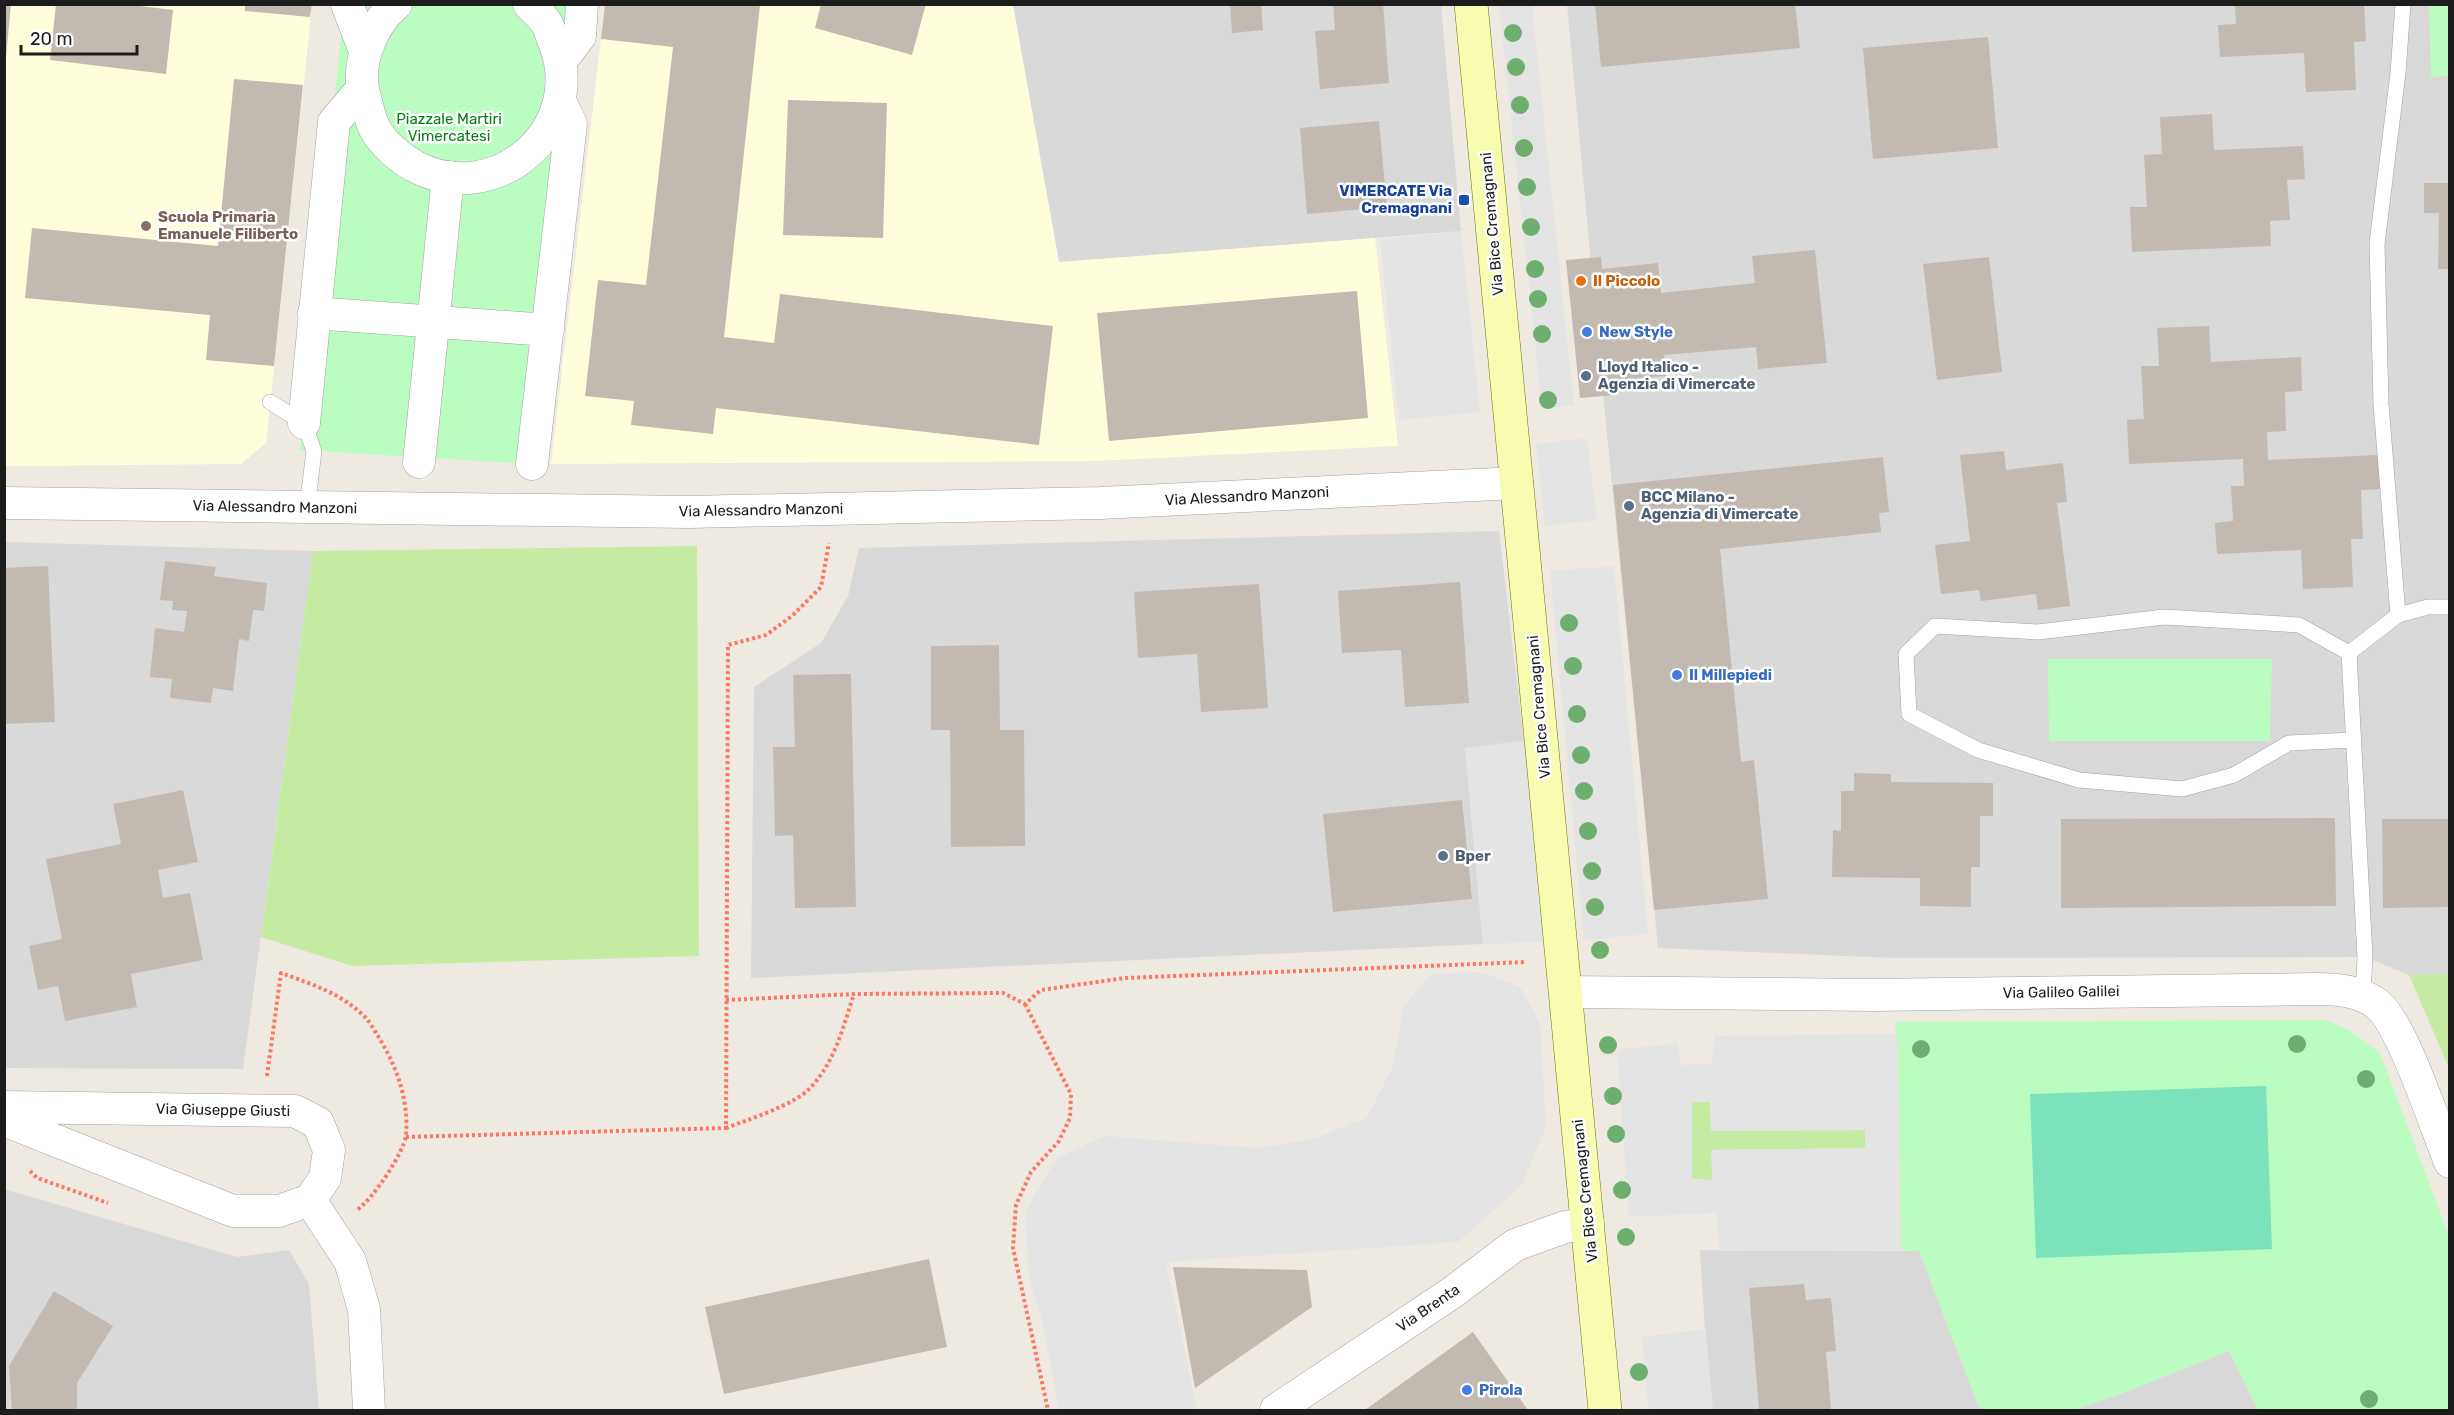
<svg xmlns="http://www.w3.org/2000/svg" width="2454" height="1415" viewBox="0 0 2454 1415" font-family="Rubik,sans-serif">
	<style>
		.residential { fill: #dad9d9 }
		.education { fill: #feffda }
		.grass { fill: #c6eca4 }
		.park { fill: #bbfcc1 }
		.pitch { fill: #7be2bc }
		.parking { fill: #e4e4e4; fill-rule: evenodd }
		.building { fill: #c2b9b1 }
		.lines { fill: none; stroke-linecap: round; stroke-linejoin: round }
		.lane-casing { stroke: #a3a3a3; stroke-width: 16 }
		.street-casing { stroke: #a3a3a3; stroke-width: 33 }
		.secondary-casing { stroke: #687700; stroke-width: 34 }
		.path { stroke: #ff7562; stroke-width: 4; stroke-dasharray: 3 3; stroke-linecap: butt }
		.lane { stroke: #fff; stroke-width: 15 }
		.street { stroke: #fff; stroke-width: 32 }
		.secondary { stroke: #f7fcb1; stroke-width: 33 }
		.tree { fill: #6eaf6f }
		.transit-dot { fill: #1a4fb4; stroke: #fff; stroke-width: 2 }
		.education-dot { fill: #8d6e63; stroke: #fff; stroke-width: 2 }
		.food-dot { fill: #e8710a; stroke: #fff; stroke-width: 2 }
		.shop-dot { fill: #3f7fe0; stroke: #fff; stroke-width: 2 }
		.service-dot { fill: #5c6f8a; stroke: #fff; stroke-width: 2 }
		.labels { text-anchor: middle; stroke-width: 5; stroke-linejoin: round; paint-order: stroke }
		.park-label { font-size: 15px; fill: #067f12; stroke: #fff }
		.transit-label { font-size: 15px; font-weight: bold; fill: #164399; stroke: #fff; text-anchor: end }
		.education-label { font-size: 15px; font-weight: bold; fill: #785e54; stroke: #fff; text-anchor: start }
		.street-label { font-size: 15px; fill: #1c1c1c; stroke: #fff }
		.food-label { font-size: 15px; font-weight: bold; fill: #c56008; stroke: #fff; text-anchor: start }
		.shop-label { font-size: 15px; font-weight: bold; fill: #366cbe; stroke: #fff; text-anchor: start }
		.service-label { font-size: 15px; font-weight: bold; fill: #4e5e75; stroke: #fff; text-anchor: start }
	</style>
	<rect width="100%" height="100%" fill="#eeeae1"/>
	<g class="residential">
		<path d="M1013,5h428l20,226 -403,32z"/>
		<path d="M1567,5h882v969l-40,1 -44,-18 -472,1 -235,-10 -51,-514z"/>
		<path d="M1499,531l25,210 -59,7 18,196 -732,34 3,-291 67,-44 27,-47 11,-48z"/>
		<path d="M5,542l308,9 -70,518 -238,-1z"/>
		<path d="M4,1189l233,68 52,-7 20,34 10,126h-314z"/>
		<path d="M1700,1250l219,1 61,159h-331l-7,-73 63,-7z"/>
		<path d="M2229,1351l29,59h-185l50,-17z"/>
	</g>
	<g class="education">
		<path d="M4,5h308l-46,438 -25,21 -236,2z"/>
		<path d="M605,5h408l46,257 316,-24 23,208 -304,15 -543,3z"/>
	</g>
	<g class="grass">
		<path d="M697,546l2,410 -347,10 -91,-29 52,-386z"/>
		<path d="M2449,974h1l-1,94 -40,-93z"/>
		<path d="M1692,1102h18l1,29 154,-1v18l-153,2v30l-20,-1z"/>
	</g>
	<g class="park">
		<path d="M344,5h234l-46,459 -232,-14z"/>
		<path d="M2429,5h20v71l-18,1z"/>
		<path d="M2048,659h224l-2,82h-221z"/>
		<path d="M2325,1020l24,10 31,23 69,183v174h-191l-29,-59 -106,42 -50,17h-93l-61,-159 -18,-1 -4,-216 -3,-12z"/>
	</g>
	<path class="pitch" d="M2266,1086l6,163 -236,9 -6,-164z"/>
	<g class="parking">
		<path d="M1499,5h33l42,400 -32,4z"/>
		<path d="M1461,231l19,181 -81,8 -19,-180z"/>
		<path d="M1587,438l10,82 -52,6 -9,-82z"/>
		<path d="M1614,566l34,368 -64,6 -34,-369z"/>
		<path d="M1524,741l19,201 -60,2 -18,-196z"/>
		<path d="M1480,972l40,15 20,36 6,103 -24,59 -64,57 -292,20 31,148h-138l-17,-90 -13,-42 -4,-66 32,-54 48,-22 153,12 55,-9 54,-21 26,-52 10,-59 28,-33z"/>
		<path d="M1897,1034l4,216 -181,1 -4,-38 -87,4 -12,-167 61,-7 3,22 31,-1 2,-28zM1692,1102h18l1,29 154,-1v18l-154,2 1,30 -20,-1z"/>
		<path d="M1706,1330l7,80h-64l-7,-73z"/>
	</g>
	<g class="building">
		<path d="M4,4h7l-5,53h-2z"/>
		<path d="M56,4h68l49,6 -7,64 -116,-14z"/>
		<path d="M245,4h67l-2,13 -65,-6z"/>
		<path d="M821,4h105l-14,51 -97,-27z"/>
		<path d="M1230,4h31l2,26 -31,3z"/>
		<path d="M1333,4h50l6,79 -69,6 -5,-58 20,-1z"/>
		<path d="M1595,4h200l5,44 -199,19z"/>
		<path d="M2235,4h129l2,37 -12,1 2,48 -50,2 -2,-39 -84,4 -2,-32 18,-1z"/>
		<path d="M605,5h155l-36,332 50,6 6,-49 273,32 -14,119 -323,-37 -3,26 -82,-9 3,-24 -49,-5 13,-116 48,5 27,-238 -72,-8z"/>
		<path d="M1988,37l10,111 -125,11 -10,-111z"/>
		<path d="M234,79l69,6 -29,281 -68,-6 4,-45 -185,-17 7,-70 186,18z"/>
		<path d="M788,100l99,3 -4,135 -100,-3z"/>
		<path d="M2212,114l2,36 89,-4 2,33 -18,1 3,40 -20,1 1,25 -139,6 -2,-45h17l-3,-52 18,-1 -2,-37z"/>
		<path d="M1379,121l8,86 -80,7 -7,-86z"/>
		<path d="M2424,183h26v86h-12l1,-56h-15z"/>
		<path d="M1815,250l12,113 -69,6 -2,-22 -92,8 2,21 -53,5 1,14 -34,3 -14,-138 35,-3 1,12 56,-6 3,30 94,-10 -3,-27z"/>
		<path d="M1989,257l13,115 -65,8 -14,-116z"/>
		<path d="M1357,291l11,127 -259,23 -12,-128z"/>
		<path d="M2209,326l2,36 90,-5 1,34 -17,1 1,39 -19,1 1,28 110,-5 2,34 -19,1 2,49h-12l2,48 -50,2 -2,-39 -84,4 -2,-31 18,-2 -2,-35h13l-1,-27 -114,5 -2,-44 17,-1 -3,-53h18l-2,-38z"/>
		<path d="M2004,451l2,19 57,-7 4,39 -10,1 13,103 -32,4 -2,-16 -55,7 -2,-11 -38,4 -6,-49 35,-4 -10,-86z"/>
		<path d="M1883,457l6,55 -10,1 2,19 -161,17 21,213 13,-2 14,139 -114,11 -41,-425z"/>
		<path d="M165,561l51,6 -2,9 53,7 -3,28 -11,-1 -4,31 -10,-2 -6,52 -20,-3 -2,15 -41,-5 2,-19 -22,-2 5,-49 29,4 3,-21 -15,-1 1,-9 -13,-1z"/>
		<path d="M48,566l7,156 -51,2v-156z"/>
		<path d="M1460,582l9,121 -64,4 -4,-57 -59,3 -4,-62z"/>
		<path d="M1259,584l9,124 -67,4 -4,-58 -59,4 -4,-66z"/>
		<path d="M999,645l1,85h24l1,116 -74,1 -1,-117h-19v-84z"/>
		<path d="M851,674l5,233 -61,1 -2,-73 -18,1 -2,-89h22l-2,-72z"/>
		<path d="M1854,773l37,1v8l102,1v33h-13v51h-9v40l-51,-1v-28l-88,-1 1,-47 8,1v-40h13z"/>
		<path d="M183,790l15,72 -40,8 5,28 27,-5 13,67 -72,14 6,33 -72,14 -7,-35 -20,4 -9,-44 33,-7 -16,-80 75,-15 -8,-40z"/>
		<path d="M1462,800l10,99 -139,13 -10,-98z"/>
		<path d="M2335,818l1,88 -275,2v-89z"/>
		<path d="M2382,819h68v88l-67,1z"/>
		<path d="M929,1259l18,88 -223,47 -19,-87z"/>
		<path d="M1173,1267l134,3 5,37 -117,81z"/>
		<path d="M1804,1284l2,16 25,-2 5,53 -10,1 5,58h-72l-10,-122z"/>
		<path d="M54,1291l59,35 -36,57v27h-65l-3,-44z"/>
		<path d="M1473,1332l55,78h-163z"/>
	</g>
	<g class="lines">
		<g class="lane-casing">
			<g id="lane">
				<path d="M270,402l34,21 10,28 -7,57"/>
				<path d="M2398,615l-17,-211 -4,-160 21,-171 5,-69"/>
				<path d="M2349,653l49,-38 30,-8h22"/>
				<path d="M2354,740l-65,3 -55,32 -52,14 -103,-9 -101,-30 -69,-36 -3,-60 29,-28 103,6 126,-15 135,8 50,28 16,304 -2,39"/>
			</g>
		</g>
		<g class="street-casing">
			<g id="street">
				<path d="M347,4l18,47"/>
				<path d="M396,4c-25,21 -41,62 -31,94 3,10 5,22 10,31 8,15 25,29 39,37 82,44 175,-38 140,-124 -3,-7 -5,-16 -9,-21 -4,-6 -11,-11 -16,-17"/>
				<path d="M562,60l18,-24 2,-32"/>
				<path d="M314,313l234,17"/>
				<path d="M304,423l30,-301 28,-33"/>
				<path d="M419,462l29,-285"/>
				<path d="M532,464l39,-340 -11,-23"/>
				<path d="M4,503l685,9 411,-9 417,-20"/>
				<path d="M1566,992l308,3 442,-6c22,0 44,2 61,15 25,19 59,124 73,158"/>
				<path d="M4,1107l291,4 23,12 11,27 -4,28 -15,22 -31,11h-46l-229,-91"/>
				<path d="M310,1200l40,61 14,48 5,101"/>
				<path d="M1276,1410l177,-118 62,-47 50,-18 23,-3"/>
			</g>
		</g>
		<g class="secondary-casing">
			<path id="secondary" d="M1471,4l134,1406"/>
		</g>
		<g class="path">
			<path d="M726,1000l128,-6 149,-1 22,11 16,-14 84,-12 401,-16"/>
			<path d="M1025,1004l46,90 -1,24 -11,23 -28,31 -15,33 -3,43 35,162"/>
			<path d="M267,1076l14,-103c30,11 60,20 84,44 5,5 9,13 13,19 18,29 31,63 28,99 -2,18 -34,65 -49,75"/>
			<path d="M726,1128c21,-8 68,-23 83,-39 26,-26 34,-62 45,-95"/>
			<path d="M406,1137l320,-9 2,-483 38,-10 26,-19 29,-29 8,-44"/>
			<path d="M30,1171l7,7 71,25"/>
		</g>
		<use href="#lane" class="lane"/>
		<use href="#street" class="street"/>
		<use href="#secondary" class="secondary"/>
	</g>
	<g class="tree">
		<circle cx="1513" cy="33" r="9"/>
		<circle cx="1516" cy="67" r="9"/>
		<circle cx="1520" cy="105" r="9"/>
		<circle cx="1524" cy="148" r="9"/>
		<circle cx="1527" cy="187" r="9"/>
		<circle cx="1531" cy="227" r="9"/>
		<circle cx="1535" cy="269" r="9"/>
		<circle cx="1538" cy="299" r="9"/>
		<circle cx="1542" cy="334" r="9"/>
		<circle cx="1548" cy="400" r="9"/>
		<circle cx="1569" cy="623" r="9"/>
		<circle cx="1573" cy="666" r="9"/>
		<circle cx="1577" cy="714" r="9"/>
		<circle cx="1581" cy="755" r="9"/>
		<circle cx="1584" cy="791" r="9"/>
		<circle cx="1588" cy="831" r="9"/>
		<circle cx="1592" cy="871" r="9"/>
		<circle cx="1595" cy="907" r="9"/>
		<circle cx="1600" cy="950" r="9"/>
		<circle cx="2297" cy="1044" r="9"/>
		<circle cx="1608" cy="1045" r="9"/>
		<circle cx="1921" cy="1049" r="9"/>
		<circle cx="2366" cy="1079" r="9"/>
		<circle cx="1613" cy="1096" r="9"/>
		<circle cx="1616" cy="1134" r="9"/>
		<circle cx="1622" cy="1190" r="9"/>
		<circle cx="1626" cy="1237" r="9"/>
		<circle cx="1639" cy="1372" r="9"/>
		<circle cx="2369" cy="1399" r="9"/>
	</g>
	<rect class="transit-dot" x="1458" y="194" width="12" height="12" rx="3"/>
	<circle class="education-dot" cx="146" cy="226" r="6"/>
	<circle class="food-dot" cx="1581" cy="281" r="6"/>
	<g class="shop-dot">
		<circle cx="1587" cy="332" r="6"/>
		<circle cx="1677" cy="675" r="6"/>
		<circle cx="1467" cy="1390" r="6"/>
	</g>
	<g class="service-dot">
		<circle cx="1586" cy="376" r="6"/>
		<circle cx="1629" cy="506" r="6"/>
		<circle cx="1443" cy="856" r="6"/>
	</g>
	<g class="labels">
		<g class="park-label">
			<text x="449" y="124">Piazzale Martiri<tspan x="449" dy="17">Vimercatesi</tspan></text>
		</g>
		<g class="transit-label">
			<text x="1452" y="196">VIMERCATE Via<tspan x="1452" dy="17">Cremagnani</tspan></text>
		</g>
		<g class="education-label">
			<text x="158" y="222">Scuola Primaria<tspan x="158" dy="17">Emanuele Filiberto</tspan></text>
		</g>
		<g class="street-label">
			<text transform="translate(1492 224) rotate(-95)" y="5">Via Bice Cremagnani</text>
			<text transform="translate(1247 496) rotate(-3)" y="5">Via Alessandro Manzoni</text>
			<text transform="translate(275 507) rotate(1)" y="5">Via Alessandro Manzoni</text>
			<text transform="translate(761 510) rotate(-1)" y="5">Via Alessandro Manzoni</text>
			<text transform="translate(1539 707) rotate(-95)" y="5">Via Bice Cremagnani</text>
			<text transform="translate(2061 992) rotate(-1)" y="5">Via Galileo Galilei</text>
			<text transform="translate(223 1110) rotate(1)" y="5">Via Giuseppe Giusti</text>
			<text transform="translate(1585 1191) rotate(-96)" y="5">Via Bice Cremagnani</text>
			<text transform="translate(1428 1308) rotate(-34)" y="5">Via Brenta</text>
		</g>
		<g class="food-label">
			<text x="1593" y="286">Il Piccolo</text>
		</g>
		<g class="shop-label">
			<text x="1599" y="337">New Style</text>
			<text x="1689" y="680">Il Millepiedi</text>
			<text x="1479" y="1395">Pirola</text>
		</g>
		<g class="service-label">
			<text x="1598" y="372">Lloyd Italico -<tspan x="1598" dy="17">Agenzia di Vimercate</tspan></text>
			<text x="1641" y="502">BCC Milano -<tspan x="1641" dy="17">Agenzia di Vimercate</tspan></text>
			<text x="1455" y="861">Bper</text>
		</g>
	</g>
	<rect width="2454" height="1415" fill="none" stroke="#1c1c1c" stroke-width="12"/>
	<path d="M21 45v9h116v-9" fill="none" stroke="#1c1c1c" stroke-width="3"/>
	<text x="30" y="45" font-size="18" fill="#1c1c1c" stroke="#ffffff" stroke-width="4.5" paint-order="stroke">20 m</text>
</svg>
